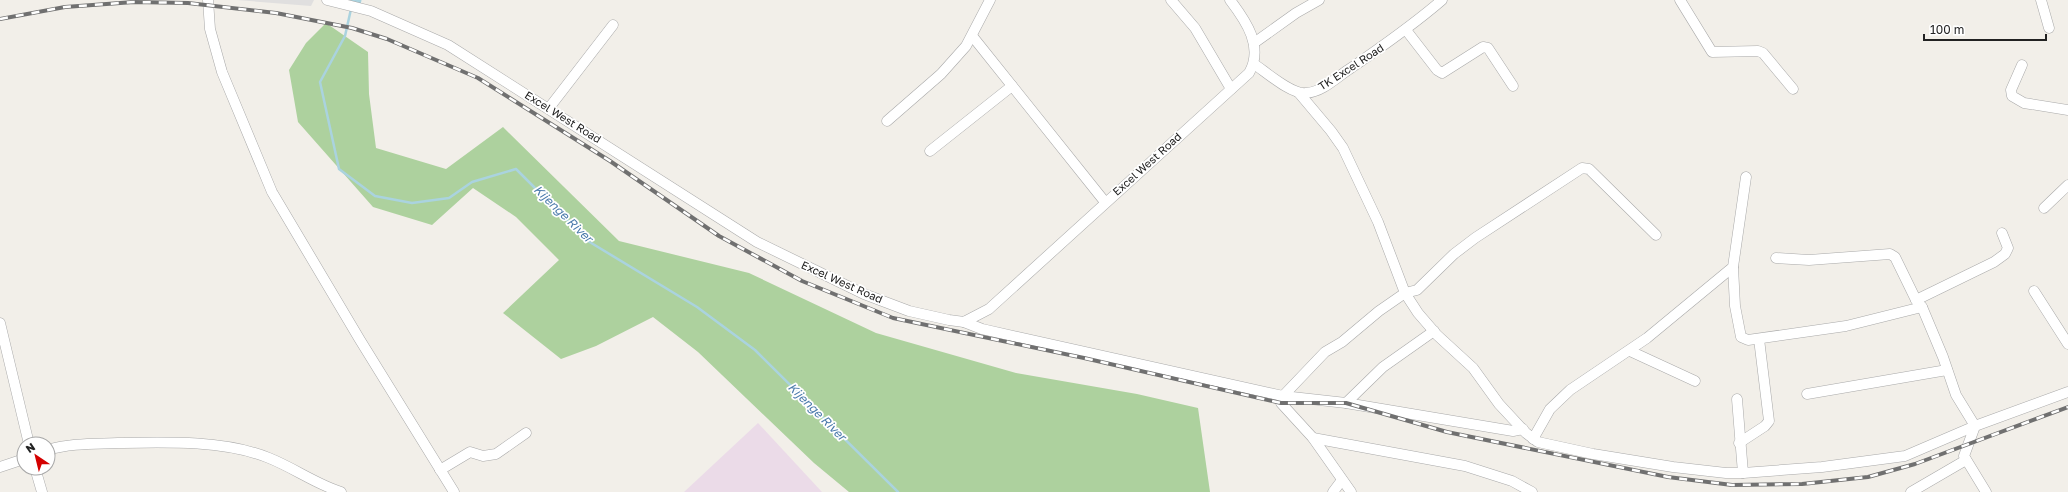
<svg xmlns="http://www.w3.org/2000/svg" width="2068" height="492" viewBox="0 0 2068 492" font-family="'Golos Text',sans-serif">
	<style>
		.residential { fill: #e0dfdf }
		.industrial { fill: #ebdbe8 }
		.forest { fill: #add19e }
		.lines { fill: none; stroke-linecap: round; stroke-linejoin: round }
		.stream { stroke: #aad3df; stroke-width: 2.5 }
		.river { stroke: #aad3df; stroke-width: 15 }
		.minor-casing { stroke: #a9a9a9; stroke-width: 11 }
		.minor { stroke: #fff; stroke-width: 10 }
		.rail-casing { stroke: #707070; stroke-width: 4 }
		.rail { stroke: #fff; stroke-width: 2.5; stroke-dasharray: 8; stroke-linecap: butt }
		.labels { text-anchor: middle; stroke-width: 3.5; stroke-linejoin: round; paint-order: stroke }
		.street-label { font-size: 11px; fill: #222; stroke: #fff }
		.water-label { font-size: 12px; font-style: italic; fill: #4a7aab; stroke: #fff }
	</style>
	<rect width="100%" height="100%" fill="#f2efe9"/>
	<path class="residential" d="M237,0h77l-3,6z"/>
	<path class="industrial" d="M758,423l64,69h-138z"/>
	<path class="forest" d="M326,23l42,29 1,42 7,54 70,21 57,-42 116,114 130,32 127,60 140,40 121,21 61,14 12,84h-361l-35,-29 -116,-111 -45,-35 -57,29 -35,13 -58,-46 56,-53 -43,-43 -43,-29 -41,37 -59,-18 -75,-85 -9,-52 17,-27z"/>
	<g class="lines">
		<path class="stream" d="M351,9l-6,27 -25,46 19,87 36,27 37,7 37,-5 23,-16 44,-13 72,72 109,66 58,43 143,142"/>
		<path class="river" d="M353,0h1"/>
		<g class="minor-casing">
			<g id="minor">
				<path d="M208,0l2,29 12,43 50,120 88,148 94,152"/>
				<path d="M327,0l44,11 77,34 309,197 107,52 45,17 40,9 15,2 25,-13 260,-236c15,-26 -3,-52 -19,-73"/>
				<path d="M1171,0l24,28 36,61"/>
				<path d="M1680,0l32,52 46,-1 5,2 30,36"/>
				<path d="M2041,0l8,28"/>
				<path d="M1406,30l31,40 5,3 41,-26 5,1 25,38"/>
				<path d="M973,37l132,165"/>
				<path d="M1254,43l42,-30 23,-13"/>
				<path d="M1254,64c12,8 38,31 52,29 17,-1 32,-17 45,-25 32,-22 62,-43 91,-68"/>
				<path d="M2022,65l-11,25 1,6 12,7 44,7"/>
				<path d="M1299,93l32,38 12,17 35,74 27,71 13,20 19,22 36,33 26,36 27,29 12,9 55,12 80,13 53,6h17l79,-6 83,-11 70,-30 93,-34"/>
				<path d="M549,108l64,-83"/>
				<path d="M887,121l54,-47 25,-28 24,-46"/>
				<path d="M930,151l82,-65"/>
				<path d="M2044,208l24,-23"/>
				<path d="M1776,258l33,2 81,-6 5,3 21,43 6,7 21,50 13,38 19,31 -11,30 22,36"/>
				<path d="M1733,267l2,39 6,31 7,3 98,-14 76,-19"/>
				<path d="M2034,291l34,53"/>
				<path d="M1916,300l78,-38 11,-8 3,-6 -6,-15"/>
				<path d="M964,322l18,7 301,67 63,7 167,28 10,-2"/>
				<path d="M0,323l29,121"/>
				<path d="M1630,351l65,30"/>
				<path d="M1807,394l140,-24"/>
				<path d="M1283,396l42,-44 17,-10 37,-31 26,-18 12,-3 37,-36 21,-16 107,-70 7,1 67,66"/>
				<path d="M1737,399l6,74"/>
				<path d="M1281,403l32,35 38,54"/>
				<path d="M1346,403l37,-36 51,-36"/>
				<path d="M1313,438l152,28 47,15 20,11"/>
				<path d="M1533,439l17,-30 20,-19 77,-52 86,-71 13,-90"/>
				<path d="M1739,443l26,-17 4,-5 -10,-82"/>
				<path d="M48,450c23,-7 46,-6 70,-7 47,-1 107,-3 151,15 25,10 47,26 72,34"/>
				<path d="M0,467l24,-8"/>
				<path d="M35,468l7,24"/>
				<path d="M440,470l30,-18 13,4 13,-2 30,-21"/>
				<path d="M1333,492l9,-12"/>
				<path d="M1911,492l55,-32"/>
			</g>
		</g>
		<use href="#minor" class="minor"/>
		<g class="rail-casing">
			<path id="rail" d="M0,19l65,-12 69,-5 54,1 88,10 76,15 35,11 91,39 132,83 109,75 83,45 91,37 191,40 197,45h65l101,29 221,45 64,8 70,-1 66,-7 47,-13 153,-57"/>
		</g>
		<use href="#rail" class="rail"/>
	</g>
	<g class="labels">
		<g class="street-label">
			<text transform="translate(1351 67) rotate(-33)" y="4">TK Excel Road</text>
			<text transform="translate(563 117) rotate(32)" y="4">Excel West Road</text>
			<text transform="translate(1147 164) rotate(-42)" y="4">Excel West Road</text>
			<text transform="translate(842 282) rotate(24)" y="4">Excel West Road</text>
		</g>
		<g class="water-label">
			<text transform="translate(563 214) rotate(44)" y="4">Kijenge River</text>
			<text transform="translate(817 412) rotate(45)" y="4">Kijenge River</text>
		</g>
	</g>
	<g transform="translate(36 456) rotate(325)"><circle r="19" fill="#ffffff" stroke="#a7a7a7"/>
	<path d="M0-3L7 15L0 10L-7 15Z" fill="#d40000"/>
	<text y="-6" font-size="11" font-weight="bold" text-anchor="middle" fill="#222222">N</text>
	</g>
	<path d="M1924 34v6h122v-6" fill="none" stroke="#222222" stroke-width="2"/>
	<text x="1930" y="34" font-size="12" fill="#222222" stroke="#ffffff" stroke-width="3" paint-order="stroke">100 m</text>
</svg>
